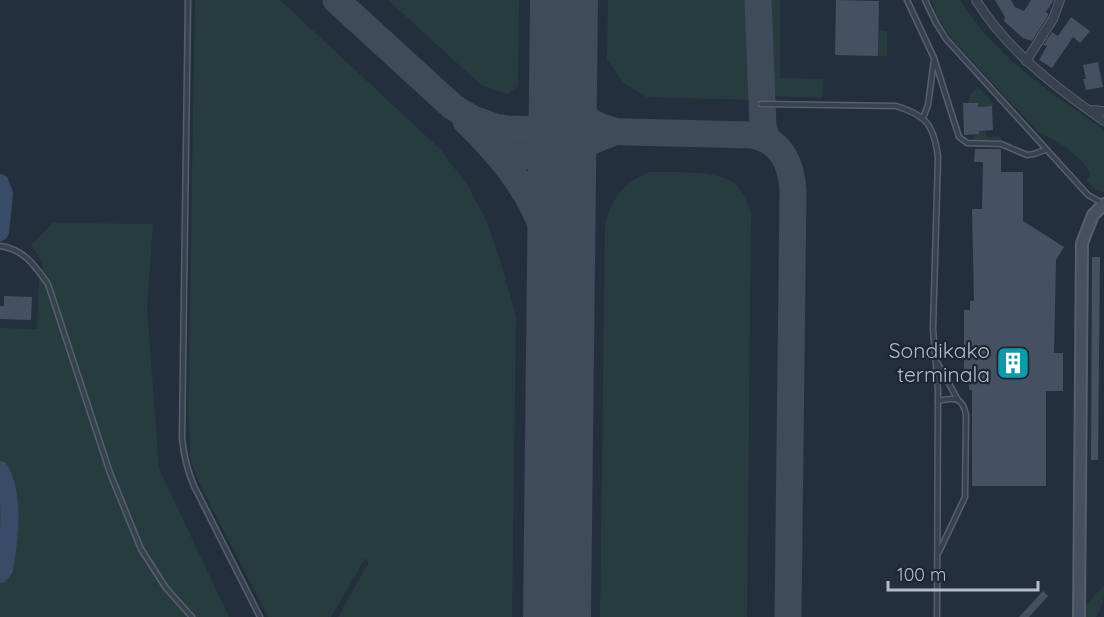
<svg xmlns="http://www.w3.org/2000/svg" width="1104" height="617" viewBox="0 0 1104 617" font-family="Quicksand,sans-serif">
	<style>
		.green { fill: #263c3f }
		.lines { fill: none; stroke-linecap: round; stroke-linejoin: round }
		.river { stroke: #394c67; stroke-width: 18 }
		.taxiway { stroke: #3f4a5a; stroke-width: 27 }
		.runway { stroke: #3f4a5a; stroke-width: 68 }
		.building { fill: #455162 }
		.lane-casing { stroke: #565f6c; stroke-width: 7 }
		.street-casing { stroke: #565f6c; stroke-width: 10 }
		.secondary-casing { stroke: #565f6c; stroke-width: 14 }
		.lane { stroke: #38414e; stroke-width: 4 }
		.street { stroke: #38414e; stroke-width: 8 }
		.secondary { stroke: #465061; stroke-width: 10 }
		.labels { text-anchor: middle; stroke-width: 4.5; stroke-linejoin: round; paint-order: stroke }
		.poi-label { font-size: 21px; fill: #b4bcc9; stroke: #1d2633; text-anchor: end }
	</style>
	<rect width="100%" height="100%" fill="#242f3e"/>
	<g class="green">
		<path d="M195,0h85l160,149 28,37 18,34 14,40 16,57 -4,300h-174l31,-55 -4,-4 -34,59h-63l-69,-134 -9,-25 -2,-52z"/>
		<path d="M388,0h131l-1,86 -11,8 -26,-9z"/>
		<path d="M608,0h146l1,100 -109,-3 -22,-14 -17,-23z"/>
		<path d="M764,0h16v78l44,1 -2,19 -56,-2z"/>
		<path d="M931,0h29c35,57 90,92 144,130v62l-8,-2 -9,-9 3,-8 -8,-12 -16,-14 -28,-15 -87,-94 -12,-18z"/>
		<path d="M879,30l8,1v25h-9z"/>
		<path d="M978,87l16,17 -2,2 -14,1v-4h-10l2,-9z"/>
		<path d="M979,131h7v6h15v3h-27v-5l5,-1z"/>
		<path d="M649,172c20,0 70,-2 85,11 9,8 13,19 17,29l-4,405h-147l5,-392c8,-29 17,-40 44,-53z"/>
		<path d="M53,223l100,1 -6,83 12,162 70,148h-229v-289l37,1 2,-50 4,-16 -12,-18z"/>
		<path d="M1104,586c0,13 -1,20 -8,31h-12c0,-13 11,-22 20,-31z"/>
	</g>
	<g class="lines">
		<g class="river">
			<path d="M0,183l4,11 -4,38"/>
			<path d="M0,470c15,27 9,70 4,99l-4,5"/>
		</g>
		<g class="taxiway">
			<path d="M336,0l117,107 20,12 22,8 13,2 243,6c30,4 41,30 42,57l-5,425"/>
			<path d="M758,0l5,126 4,14"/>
			<path d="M563,73c4,27 19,51 48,57"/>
			<path d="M466,121c64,62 86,106 94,195"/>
			<path d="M495,149c32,18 57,2 67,-30"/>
			<path d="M561,196c4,-38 13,-50 49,-62"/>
		</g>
		<path class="runway" d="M557,617l7,-617"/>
	</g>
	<g class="building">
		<path d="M836,0l43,1 -1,55 -43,-1z"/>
		<path d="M995,0h16l4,7 9,4 7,-11h23l-8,12 2,2v2l-16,25 -9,-3 -19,-17 1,-4z"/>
		<path d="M1071,17l19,14 -10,12 -7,-6 -21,31 -13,-8 8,-14 -4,-1 9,-13 6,4z"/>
		<path d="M1098,62l5,25 -17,3 -3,-11h3l-3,-14z"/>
		<path d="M963,103h15v4l14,-1 1,24 -14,1v3l-15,1z"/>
		<path d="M975,149h26v23h22v49l41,26 -8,13 -2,93h9v38h-17v95h-74v-96h-3v-16h-5v-64h6v-9h4l-2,-92h10l1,-47h-9z"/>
		<path d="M1092,257h8l-2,203h-7z"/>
		<path d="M4,296l28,1 -1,23 -31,-1v-13h4z"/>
		<path d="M1043,591l5,5 -19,21h-10z"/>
	</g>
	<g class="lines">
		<g class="lane-casing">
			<g id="lane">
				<path d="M188,0l-6,439c2,17 5,31 12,47l66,131"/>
				<path d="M907,0l27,58 25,79 8,6 34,1 26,11 7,-1 11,-4"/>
				<path d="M925,0l11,23 10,16 142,156 14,8"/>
				<path d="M761,104l135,2c30,9 38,19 42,51l-5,172 5,61 -1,227"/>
				<path d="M923,118l5,-13 6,-45"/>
				<path d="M0,246c24,3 35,20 48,38l62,189 31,76 25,39 26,29"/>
				<path d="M937,362l21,38"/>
				<path d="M938,401c16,-4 25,-4 28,14l-1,82 -26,55"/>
			</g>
		</g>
		<g class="street-casing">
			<g id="street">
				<path d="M976,0c32,51 79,87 128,121"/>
				<path d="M1026,61l27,-42 7,-19"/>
				<path d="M1091,110l13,1"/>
			</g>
		</g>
		<g class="secondary-casing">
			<path id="secondary" d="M1079,617l3,-374 11,-28 11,-11"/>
		</g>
		<use href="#lane" class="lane"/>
		<use href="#street" class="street"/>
		<use href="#secondary" class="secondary"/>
	</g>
	<defs>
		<g id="building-square" transform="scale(1.725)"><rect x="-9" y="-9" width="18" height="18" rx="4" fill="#0f9aa8" stroke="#1d2633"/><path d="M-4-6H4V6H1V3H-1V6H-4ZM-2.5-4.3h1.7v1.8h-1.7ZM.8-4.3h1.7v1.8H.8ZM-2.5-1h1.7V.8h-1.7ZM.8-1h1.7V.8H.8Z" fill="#fff"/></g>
	</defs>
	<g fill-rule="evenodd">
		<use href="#building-square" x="1013" y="363"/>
	</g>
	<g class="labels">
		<g class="poi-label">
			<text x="990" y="358">Sondikako<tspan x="990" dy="24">terminala</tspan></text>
		</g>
	</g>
	<path d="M888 581v9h150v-9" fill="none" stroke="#b4bcc9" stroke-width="3"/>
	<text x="897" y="581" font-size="18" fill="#b4bcc9" stroke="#1d2633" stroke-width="4.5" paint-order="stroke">100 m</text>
</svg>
